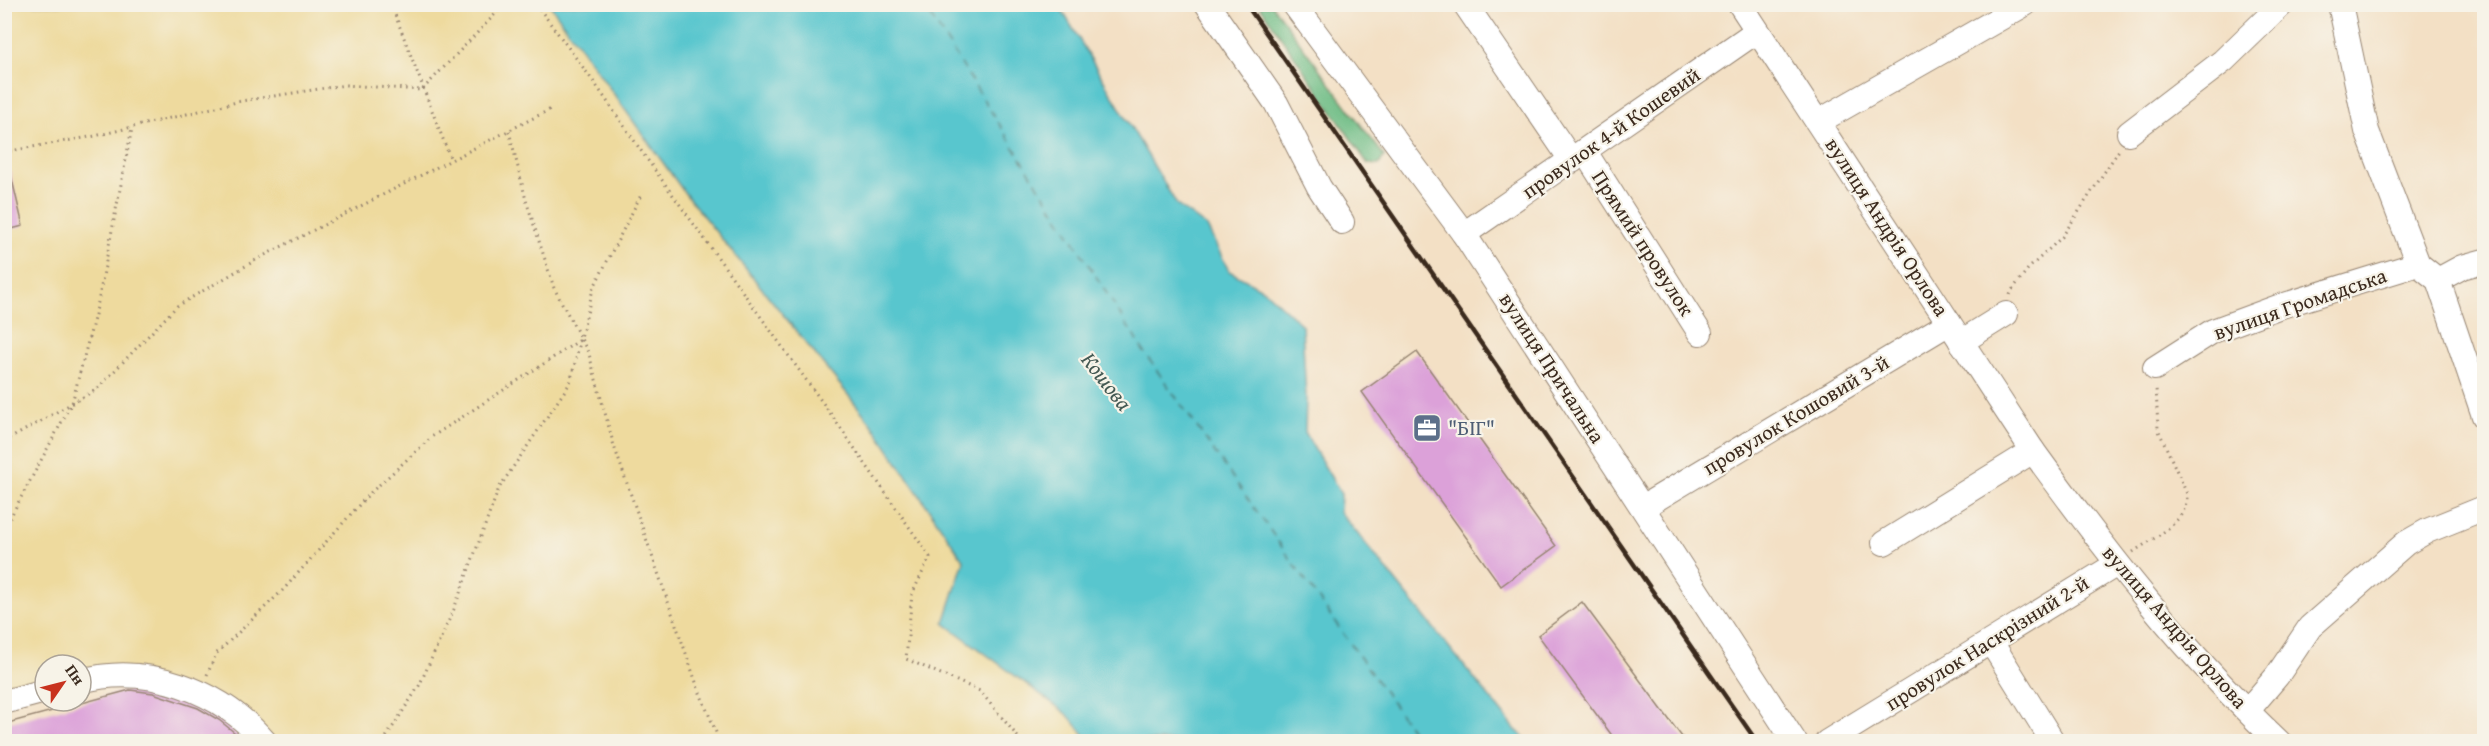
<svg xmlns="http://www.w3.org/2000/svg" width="2489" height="746" viewBox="0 0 2489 746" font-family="'Gentium Book Plus',serif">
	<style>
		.forest { fill: #6fbd86; stroke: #557452; stroke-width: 1.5 }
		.sand { fill: #eeda9e; stroke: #94825e; stroke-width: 1.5 }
		.water { fill: #59c6ce; stroke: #4a7876; stroke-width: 1.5 }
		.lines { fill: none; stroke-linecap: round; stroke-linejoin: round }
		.ferry { stroke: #445953; stroke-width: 1.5; stroke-dasharray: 8 6; stroke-linecap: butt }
		.building { fill: #dca1d9 }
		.minor-casing { stroke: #978572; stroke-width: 26 }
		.path { stroke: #978572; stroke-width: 3; stroke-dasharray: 1.5 4.5; stroke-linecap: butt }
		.minor { stroke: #fff; stroke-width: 24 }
		.rail { stroke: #3b2a1e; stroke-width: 4.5 }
		.labels { text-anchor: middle; stroke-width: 4.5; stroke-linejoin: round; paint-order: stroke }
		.street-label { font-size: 21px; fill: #3b2a1e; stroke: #f7f3e8 }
		.service-label { font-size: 21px; fill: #4e5e75; stroke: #f7f3e8; text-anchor: start }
		.water-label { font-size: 22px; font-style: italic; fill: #445953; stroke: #f7f3e8 }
	</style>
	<rect width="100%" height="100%" fill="#f7f3e8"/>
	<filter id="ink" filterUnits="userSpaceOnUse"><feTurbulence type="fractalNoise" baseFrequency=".0167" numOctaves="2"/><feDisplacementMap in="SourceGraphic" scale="12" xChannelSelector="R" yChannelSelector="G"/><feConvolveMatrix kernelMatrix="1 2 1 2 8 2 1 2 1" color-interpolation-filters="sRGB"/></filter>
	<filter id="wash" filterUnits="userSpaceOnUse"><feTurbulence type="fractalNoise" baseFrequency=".008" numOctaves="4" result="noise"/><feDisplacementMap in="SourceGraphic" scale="24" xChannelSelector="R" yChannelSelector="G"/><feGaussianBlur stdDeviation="1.35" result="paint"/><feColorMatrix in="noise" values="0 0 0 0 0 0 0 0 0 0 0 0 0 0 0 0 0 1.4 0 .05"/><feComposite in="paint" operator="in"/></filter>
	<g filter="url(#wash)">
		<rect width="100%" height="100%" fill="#f3e0c5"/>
		<path class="forest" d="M1259,5h13l112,151 -5,9 -11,-1z"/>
		<path class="sand" d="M550,4l137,192 184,227 93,138 -20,62 123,91 23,27h-825l-64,-50 -120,-10v-16h-36v26l-40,11v-697z"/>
		<path class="water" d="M550,5h509l118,200 30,22 22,44 35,19 38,35 4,72 -1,36 36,61 -1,18 175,217 13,12h-438l-23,-27 -123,-91 20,-62 -93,-138 -184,-227z"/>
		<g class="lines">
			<path class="ferry" d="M923,4l223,351 274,387"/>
		</g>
		<g id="blocks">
			<g class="building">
				<path d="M10,171l13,55 -19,5v-59z"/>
				<path d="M1417,352l139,194 -55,40 -139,-194z"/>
				<path d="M1582,602l103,139h-69l-78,-106z"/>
				<path d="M130,690l23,3 45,15 21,12 26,21h-102l-14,-4 -14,4h-111v-17z"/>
			</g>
		</g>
	</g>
	<g filter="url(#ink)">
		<use href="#blocks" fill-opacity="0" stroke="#978572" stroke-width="1.5"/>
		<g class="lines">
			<g class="minor-casing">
				<g id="minor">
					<path d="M1207,4l69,99 43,84 23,35"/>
					<path d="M1294,4l170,230 331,508"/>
					<path d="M1465,4l107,157"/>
					<path d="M1740,4l293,447c74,102 153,204 246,291"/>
					<path d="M2340,4l27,127 51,133 20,16 46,136"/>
					<path d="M1818,122l207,-118"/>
					<path d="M2129,133l94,-72 59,-57"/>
					<path d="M1585,152l115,181"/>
					<path d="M1464,234l293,-203"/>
					<path d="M2438,280l24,-13 22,-6"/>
					<path d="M1961,342l45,-28"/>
					<path d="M2155,368l58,-37 65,-24 140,-43"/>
					<path d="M1643,507l306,-184"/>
					<path d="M1884,543l149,-92"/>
					<path d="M1991,642l62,100"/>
					<path d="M81,681c65,-18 140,9 184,61"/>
					<path d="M4,702l41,-11"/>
					<path d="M2248,710l29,-34 33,-49 96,-84 21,-12 57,-23"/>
					<path d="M1827,742l290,-178"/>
				</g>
			</g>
			<g class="path">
				<path d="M391,4l60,156"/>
				<path d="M536,4l60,81 48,70 186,258 100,144 -18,37 -6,65 74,32 42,51"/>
				<path d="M509,131l17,69 28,88 35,66 25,92 84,242 22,54"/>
				<path d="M4,152l91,-16 146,-35 104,-16 77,5 83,-86"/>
				<path d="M2010,295l2,-5 16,-21 34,-32 57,-87"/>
				<path d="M4,442l93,-53 80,-83 84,-49 290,-148"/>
				<path d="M4,529l68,-126 25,-96 35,-179"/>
				<path d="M2133,552c20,-14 56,-30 54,-58l-29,-65 -2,-42"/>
				<path d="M207,675l9,-21 67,-64 85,-95 65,-59 147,-96"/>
				<path d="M286,740l37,2"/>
				<path d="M383,742l36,-56 35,-77 45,-121 71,-105 23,-94 49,-96"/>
				<path d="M522,742l27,-4 92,4"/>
			</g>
			<use href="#minor" class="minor"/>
			<path class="rail" d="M1246,4l511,738"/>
		</g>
	</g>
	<defs>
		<g id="office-square" transform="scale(1.5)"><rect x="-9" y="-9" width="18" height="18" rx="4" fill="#5c6f8a" stroke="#f7f3e8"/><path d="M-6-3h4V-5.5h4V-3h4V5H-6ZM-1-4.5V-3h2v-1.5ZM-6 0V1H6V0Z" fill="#fff"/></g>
	</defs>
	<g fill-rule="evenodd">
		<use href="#office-square" x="1427" y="428"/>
	</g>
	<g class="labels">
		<g class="street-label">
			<text transform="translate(1611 133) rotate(-35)" y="7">провулок 4-й Кошевий</text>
			<text transform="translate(1887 227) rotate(57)" y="7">вулиця Андрія Орлова</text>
			<text transform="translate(1643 243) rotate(57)" y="7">Прямий провулок</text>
			<text transform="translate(2300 304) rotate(-19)" y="7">вулиця Громадська</text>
			<text transform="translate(1552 368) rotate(57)" y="7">вулиця Причальна</text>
			<text transform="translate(1796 415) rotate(-31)" y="7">провулок Кошовий 3-й</text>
			<text transform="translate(2175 627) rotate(49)" y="7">вулиця Андрія Орлова</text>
			<text transform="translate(1987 643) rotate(-32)" y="7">провулок Наскрізний 2-й</text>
		</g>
		<g class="service-label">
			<text x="1448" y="435">"БІГ"</text>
		</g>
		<g class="water-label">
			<text transform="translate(1107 381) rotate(52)" y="8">Кошова</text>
		</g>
	</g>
	<rect width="2489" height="746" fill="none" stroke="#f7f3e8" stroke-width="24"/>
	<g transform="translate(63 683) rotate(55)"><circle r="28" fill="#f7f3e8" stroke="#aca397" stroke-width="1.5"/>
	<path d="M0-4.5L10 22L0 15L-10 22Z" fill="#c8321e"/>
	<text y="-9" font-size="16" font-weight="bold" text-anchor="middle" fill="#3b2a1e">Пн</text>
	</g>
</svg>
